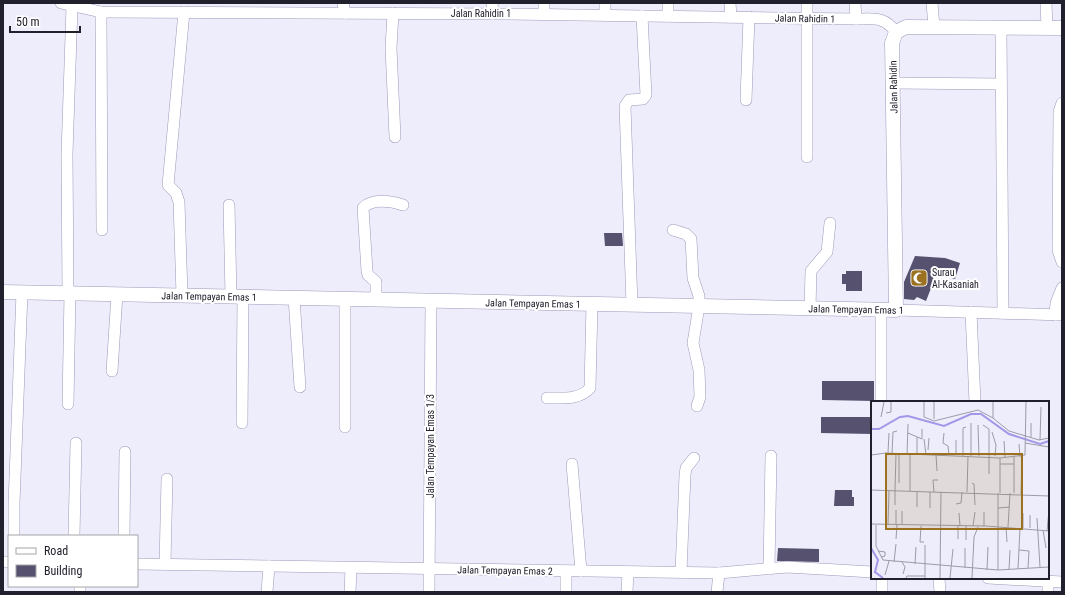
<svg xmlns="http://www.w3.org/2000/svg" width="1065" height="595" viewBox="0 0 1065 595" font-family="'Roboto Condensed',sans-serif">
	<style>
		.building { fill: #55516f }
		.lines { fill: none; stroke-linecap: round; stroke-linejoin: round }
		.minor-casing { stroke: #9c98ba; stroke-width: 12 }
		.tertiary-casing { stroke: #9c98ba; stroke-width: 15 }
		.minor { stroke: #fff; stroke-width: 11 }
		.tertiary { stroke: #fff; stroke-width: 14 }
		.labels { text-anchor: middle; stroke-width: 4; stroke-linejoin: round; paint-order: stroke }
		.street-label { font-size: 10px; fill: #21202d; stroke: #fff }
		.poi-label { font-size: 10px; fill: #21202d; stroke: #fff; text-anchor: start }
		.inset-river { fill: none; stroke: #a297e8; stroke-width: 2 }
		.inset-road { fill: none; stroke: #9c9ba9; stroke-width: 1 }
		.view { fill: #9c7220; fill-opacity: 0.15; stroke: #9c7220; stroke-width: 2 }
		.inset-edge { fill: none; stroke: #21202d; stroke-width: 2 }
	</style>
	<rect width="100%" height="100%" fill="#eeedfb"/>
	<g class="building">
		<path d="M604,233h18l1,13h-18z"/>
		<path d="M915,256l30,2 15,5 -5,16 -18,-6 -11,28 -9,-4 -3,3 -10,-1v-17z"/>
		<path d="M846,271h16v20h-16v-7h-4v-10h4z"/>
		<path d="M822,381h52v20l-52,-1z"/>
		<path d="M821,417h51v17l-51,-1z"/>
		<path d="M835,490h17v7h2v9h-20z"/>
		<path d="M778,548l41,1v13l-42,-1z"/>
	</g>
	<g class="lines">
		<g class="minor-casing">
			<g id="minor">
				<path d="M61,3l40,9 403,2 352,5c18,0 28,-3 40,13"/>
				<path d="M343,3l2,10"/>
				<path d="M492,3l1,11"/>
				<path d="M668,3v13"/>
				<path d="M730,3l1,14"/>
				<path d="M855,3l1,16"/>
				<path d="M932,3l2,24"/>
				<path d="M1046,3l1,25"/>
				<path d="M101,12l1,218"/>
				<path d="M393,13l-2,35 4,89"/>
				<path d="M544,14v-11"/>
				<path d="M605,15v-12"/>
				<path d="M1001,28l2,285"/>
				<path d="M893,83l108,1"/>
				<path d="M746,100l3,-83"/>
				<path d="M1062,103l-3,9 -1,138 4,12"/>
				<path d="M807,157v-154"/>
				<path d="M229,205l2,91"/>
				<path d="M673,230l13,4 5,5 2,39 6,18v10l-6,37 6,27 1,27 -3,9"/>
				<path d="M68,293l-1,-139 5,-148"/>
				<path d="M182,295l-3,-93 -3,-9 -8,-8 16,-173"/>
				<path d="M294,298l6,89"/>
				<path d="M376,299v-17l-8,-7 -1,-4 -4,-63c9,-10 28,-7 40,-3"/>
				<path d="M632,305l-7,-199 4,-6 14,-1 3,-4 -4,-79"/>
				<path d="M810,308l1,-37 16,-19 3,-29"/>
				<path d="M881,310v92"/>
				<path d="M896,310l166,5"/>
				<path d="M971,312l4,90"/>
				<path d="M1055,315l1,-12 6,-15"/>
				<path d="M112,371l5,-77"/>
				<path d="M547,398c15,0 33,2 43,-10l2,-84"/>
				<path d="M68,404l2,-111"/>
				<path d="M242,423l1,-126"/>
				<path d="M345,427v-128"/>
				<path d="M572,464l9,107"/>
				<path d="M14,536v-32l8,-212"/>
				<path d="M74,536l2,-93"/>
				<path d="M124,536l1,-84"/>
				<path d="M3,562h6"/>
				<path d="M137,564l582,9 68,-6 85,5"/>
				<path d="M165,564l2,-85"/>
				<path d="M769,569l2,-113"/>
				<path d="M681,572l4,-97 1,-7 8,-10"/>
				<path d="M939,578l1,14"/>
				<path d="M988,578l74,4"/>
				<path d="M1048,581v11"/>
				<path d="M80,592v-6"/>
				<path d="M267,592l2,-26"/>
				<path d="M350,592l1,-23"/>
				<path d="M429,592l2,-291"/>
				<path d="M566,592v-21"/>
				<path d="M627,592l1,-20"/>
				<path d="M717,592l2,-19"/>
				<path d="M882,592v-14"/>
			</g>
		</g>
		<g class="tertiary-casing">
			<path id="tertiary" d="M3,292l893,18 -4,-267 4,-11 10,-5 156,1"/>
		</g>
		<use href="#minor" class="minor"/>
		<use href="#tertiary" class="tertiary"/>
	</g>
	<defs>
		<g id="mosque-square" transform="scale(0.9)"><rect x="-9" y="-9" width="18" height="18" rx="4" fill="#9c7220" stroke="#fff"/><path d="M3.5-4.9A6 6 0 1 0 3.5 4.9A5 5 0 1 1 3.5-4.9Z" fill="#fff"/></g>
	</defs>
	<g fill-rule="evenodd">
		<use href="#mosque-square" x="919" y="278"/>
	</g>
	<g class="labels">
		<g class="street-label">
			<text x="481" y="17">Jalan Rahidin 1</text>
			<text transform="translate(805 18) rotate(1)" y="4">Jalan Rahidin 1</text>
			<text transform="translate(893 87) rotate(-91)" y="4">Jalan Rahidin</text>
			<text transform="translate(209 296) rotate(1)" y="4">Jalan Tempayan Emas 1</text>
			<text transform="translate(533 303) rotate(1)" y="4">Jalan Tempayan Emas 1</text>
			<text transform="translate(856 309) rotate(1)" y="4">Jalan Tempayan Emas 1</text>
			<text transform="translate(430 446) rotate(-90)" y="4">Jalan Tempayan Emas 1/3</text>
			<text transform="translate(505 570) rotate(1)" y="4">Jalan Tempayan Emas 2</text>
		</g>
		<g class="poi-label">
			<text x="932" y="276">Surau<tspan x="932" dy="12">Al-Kasaniah</tspan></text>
		</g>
	</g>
	<g transform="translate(871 401)">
		<rect width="178" height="178" fill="#eeedfb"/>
		<path class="inset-river" d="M0,28h8l21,-12 8,-1 36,10 27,-12h10l28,20 31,10 9,-3M0,147l7,12 -3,12 8,6"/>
		<path class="inset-road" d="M53,1v15l10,4 44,-11 15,8 16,13 30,9 10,-2M63,1v17M15,12l5,-1v-10M10,16l3,-15M122,17v-16M100,22v33M160,22v14M107,24l1,31M112,24l6,4v45M121,31l4,13 -1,11M37,32l14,6v-10M73,32l-1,10 5,3 1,9M53,38l2,16M169,39l1,-33M133,40l1,16M154,42l24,4M148,43l1,13M57,49l1,-12M17,52l1,-20M21,53l1,-22 4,-1M0,54l15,-2 114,5M28,54v28M36,54l1,-31M46,54v-18M65,54l1,16M85,54v-15M92,55v-28l3,-1M143,56v36M129,63h14M101,82l2,1 1,21M0,89l178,6M24,90l1,-37M39,90v-36M63,91l-1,-12h5M96,91l1,-36M129,92v-35l25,-3 1,-53M150,93l1,-37M85,103l5,-1 1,-11M24,104v-14M46,106v-16M59,107v-16M127,107l12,-1M88,112l1,13M152,112v15M166,117l3,49M0,123l115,2 63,5M5,124v21l7,14 115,10 51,-3M17,124l1,-34M25,124v-15M31,124v-14M50,125l-1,16h4M102,125l2,-14M113,125v-14M135,126l1,15M137,126l2,-34M159,127v-13M172,129l3,18M176,130l2,-21M25,138l1,-14M87,138v-13M95,139v-14M94,147v20M148,149l10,1 -1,17M7,150l7,1v4l-4,1M23,161l2,-18M31,161l3,5 -2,7M44,163l1,-17M147,168l2,-41M116,169l1,-23M127,169v-77M138,169l1,-20M14,174l4,-14M35,177l1,-2h18M54,177v-33M69,177l1,-86M79,177l3,-29M101,177l2,-41 4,-10"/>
		<path class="view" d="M15,53h136v75h-136z"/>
		<rect width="178" height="178" class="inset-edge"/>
	</g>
	<rect width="1065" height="595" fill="none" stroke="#21202d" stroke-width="8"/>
	<rect x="8" y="535" width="130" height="52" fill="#ffffff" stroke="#a6a6ab"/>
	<rect x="16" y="548" width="20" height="6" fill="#ffffff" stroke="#a6a6ab"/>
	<text x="44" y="555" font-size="12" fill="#21202d">Road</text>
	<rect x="16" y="565" width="20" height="12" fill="#55516f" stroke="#a6a6ab"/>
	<text x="44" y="575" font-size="12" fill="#21202d">Building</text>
	<path d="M10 26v6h70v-6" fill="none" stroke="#21202d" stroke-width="2"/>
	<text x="16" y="26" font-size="12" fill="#21202d" stroke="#ffffff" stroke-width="3" paint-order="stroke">50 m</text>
</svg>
